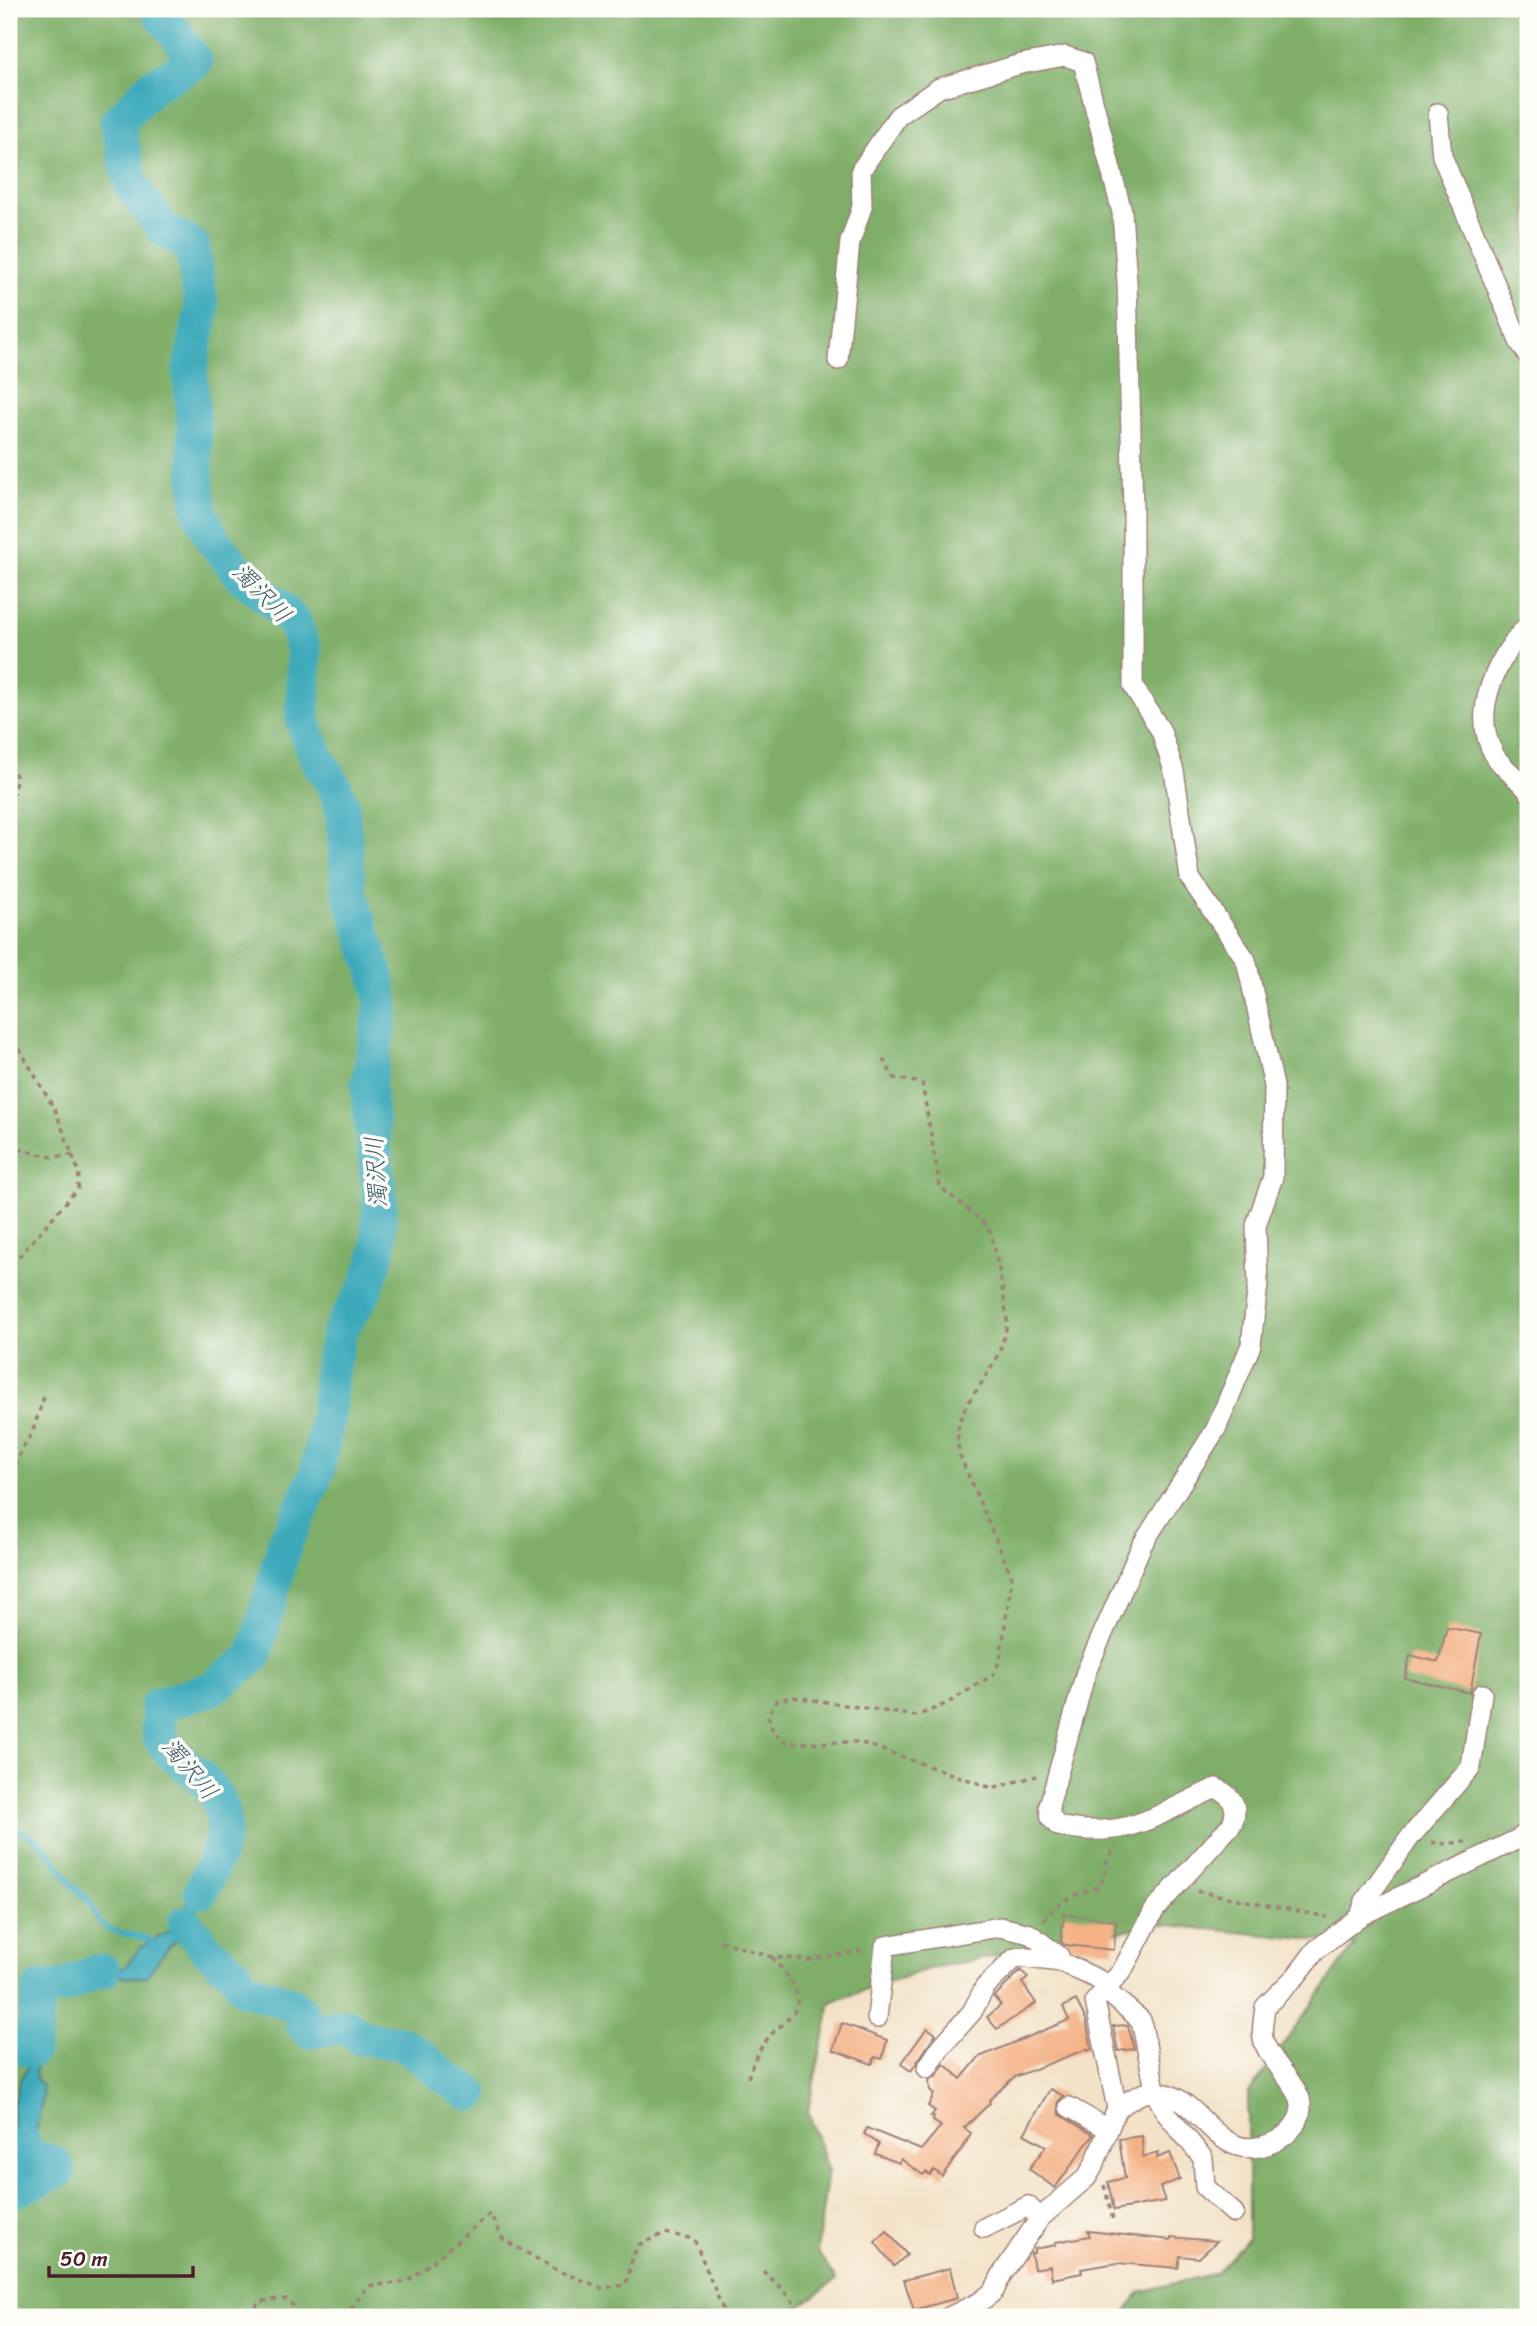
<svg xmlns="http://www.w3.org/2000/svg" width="1537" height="2326" viewBox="0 0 1537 2326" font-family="Sriracha,'Klee One',sans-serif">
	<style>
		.forest { fill: #7eae68; stroke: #64664a; stroke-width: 2 }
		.water { fill: #3caabb; stroke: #436473; stroke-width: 2 }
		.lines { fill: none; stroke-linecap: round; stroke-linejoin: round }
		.stream { stroke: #3caabb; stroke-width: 6 }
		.river { stroke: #3caabb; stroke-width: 35 }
		.building { fill: #f4b184 }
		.minor-casing { stroke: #9e8079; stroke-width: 22 }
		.path { stroke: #9e8079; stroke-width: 3.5; stroke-dasharray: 5 5; stroke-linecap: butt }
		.minor { stroke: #fff; stroke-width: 19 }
		.labels { text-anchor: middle; stroke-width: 7; stroke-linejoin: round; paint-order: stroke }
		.water-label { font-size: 24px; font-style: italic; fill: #445e6c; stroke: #fdfcf7 }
	</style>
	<rect width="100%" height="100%" fill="#fdfcf7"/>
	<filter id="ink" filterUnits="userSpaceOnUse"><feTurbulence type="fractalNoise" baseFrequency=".0143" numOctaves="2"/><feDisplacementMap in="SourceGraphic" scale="14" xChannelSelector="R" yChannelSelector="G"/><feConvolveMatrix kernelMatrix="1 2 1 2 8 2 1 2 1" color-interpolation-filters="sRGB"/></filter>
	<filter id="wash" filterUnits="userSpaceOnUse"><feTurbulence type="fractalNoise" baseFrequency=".00686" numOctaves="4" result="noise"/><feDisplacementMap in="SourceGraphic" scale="28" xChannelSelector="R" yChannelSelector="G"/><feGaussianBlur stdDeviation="1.57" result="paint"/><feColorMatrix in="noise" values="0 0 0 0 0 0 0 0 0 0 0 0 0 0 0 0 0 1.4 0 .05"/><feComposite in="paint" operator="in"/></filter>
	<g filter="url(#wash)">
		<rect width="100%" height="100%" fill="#f3e2c7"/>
		<path class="forest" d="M9,9h1519v2308h-407l19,-25 76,-19 32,-34v-145l107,-150 -197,-20 -230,45 -97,33 -23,108 20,60 -11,81 19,29 -50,37h-777z"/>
		<g class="water">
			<path d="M217,1847l6,3 -31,70 1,9c-19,7 -35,32 -47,48 -13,2 -22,-1 -35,-3 -17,-1 -34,9 -50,16v-7l37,-15h26l16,-20 35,-20z"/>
			<path d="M35,2005l6,2c-2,13 -8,61 -5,71 3,9 4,1 6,10 3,15 -9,48 -11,65l29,9v5l-35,-7 -15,-9c-3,-14 7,-29 2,-42l9,-31 6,-9 4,-48z"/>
		</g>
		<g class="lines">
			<g class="stream">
				<path d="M9,1827c45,16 39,28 66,61 3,5 8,7 12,11 8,8 6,20 17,27 15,10 35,7 51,17"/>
				<path d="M352,2314l8,3"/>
			</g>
			<g class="river">
				<path d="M161,9l-1,5 17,21 18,27 -44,25 -34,36 15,64 33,44 27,14 10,65 -12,59 9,141 14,30 30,37 35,29 17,18 9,27 -1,72 15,37 15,24 9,22 7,84 28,86 5,29 -14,81 12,117 -2,49 -12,36 -27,44 -9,44 -2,39 -11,57 -15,37 -17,33 -31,115 -43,32 -53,16c1,9 -1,23 2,32 5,12 20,23 30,31 51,41 35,71 11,123"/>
				<path d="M185,1923l22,26 29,25 9,14 46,16 10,8 1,11 7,8 38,-5 15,12 38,5 16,9 33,28 23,14"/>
				<path d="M31,2051l9,-62 23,-2 32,-15 8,-1"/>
				<path d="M9,2193l50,-23 -5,-7 -32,-10 1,-11"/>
			</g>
		</g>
		<g id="blocks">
			<g class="building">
				<path d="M1447,1627l34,7 -11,59 -65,-15 5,-23 28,7z"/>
				<path d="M1064,1914l52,7 -2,29 -49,-5 -4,-3z"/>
				<path d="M1021,1970l7,8 -6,5 14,20 -39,26 -10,-12 14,-12 -7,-8z"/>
				<path d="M1076,2000l10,20 6,29 -4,2 -1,-2 -73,28 -25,23 1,3 -26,25 7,5 -7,13 -22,30 -8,-6 -4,5 -4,-3 -3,3 -22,-16 -2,4 -24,-9 4,-10 -15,-10 3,-6 54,22 20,-24 -8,-5 1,-4 -3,-1 4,-5 -7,-5 6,-12 -4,-4 -1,-10 8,-5 7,-11 17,15 18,-22 90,-37 -6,-13z"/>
				<path d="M842,2023l45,17 -5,19 -7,-2 -3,7 -39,-14z"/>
				<path d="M1128,2025l6,24 -16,2 -5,-25z"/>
				<path d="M927,2028l9,6 -25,37 -10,-7z"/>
				<path d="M1050,2089l14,7 -6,6 1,12 34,21 -38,53 -26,-19 17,-23 -22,-12z"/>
				<path d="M1142,2136l1,21 15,-5 -1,6 13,-5 10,26 -20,8 5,14 -51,9 -6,-28 17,-4 -6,-39z"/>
				<path d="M887,2231l20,24 -13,11 -19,-24z"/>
				<path d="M1088,2231l83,9v-3l46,4 -18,17 -19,-2 -2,12 -61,-5 -36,6 1,4 -30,6 -2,-13 -16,3 -3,-16h3v-4l22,-4 -1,-3 35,-6z"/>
				<path d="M950,2268l7,30 -43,12 -10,-30z"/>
			</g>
		</g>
	</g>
	<g filter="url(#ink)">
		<use href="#blocks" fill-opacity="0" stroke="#9e8079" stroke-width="2"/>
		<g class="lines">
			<g class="minor-casing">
				<g id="minor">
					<path d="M1438,113l4,43 77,185 9,14"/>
					<path d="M838,360l12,-118 12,-35 -1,-37 37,-54 41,-28 82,-24 44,-8 18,6 39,150 5,70 6,227v177l28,45 13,40 16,107 56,82 28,126 -1,91 -17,48 2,59 -7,61 -35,84 -74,116 -56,127 -37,134 2,12 7,8c70,15 99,-12 158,-38 17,8 23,19 16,36l-77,85 -33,62 -27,30 22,107 -23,57 -7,12 -47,41 -38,56 -8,17 -14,11 -31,15"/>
					<path d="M1528,625c-31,33 -59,88 -33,131 10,15 24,22 33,35"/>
					<path d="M1360,1916l5,-15 46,-65 60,-69 11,-73"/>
					<path d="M1105,1990l36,30 15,74 10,19 37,45 2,29 29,26"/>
					<path d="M877,2018l8,-72 115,-19 30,7 29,22 2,6"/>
					<path d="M927,2068l14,-21 31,-35 13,-25 30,-29 5,-1 41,5 47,22"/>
					<path d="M1069,2107l39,22"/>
					<path d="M1117,2108c8,-4 19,-13 28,-15 57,-10 66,78 129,49 16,-7 31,-25 26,-43 -5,-17 -32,-40 -37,-60 -2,-9 1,-22 2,-32l32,-32 19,-25 44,-34 160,-78 8,-7"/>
					<path d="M984,2228l44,-22 12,12"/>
				</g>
			</g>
			<g class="path">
				<path d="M9,764l7,12 -2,17 -5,4"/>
				<path d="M9,1031l47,81 23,60 -1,16 -69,80"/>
				<path d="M883,1059l11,19 28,5 18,104c14,12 43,30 51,47 3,6 17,83 16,89 -2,14 -7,29 -14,41 -18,35 -43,48 -33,92l52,121 -12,83 -7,15 -47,29 -30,12 -122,-19 -17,3 -9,16 5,16 14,11 72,-1 133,46 45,-12"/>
				<path d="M9,1147l43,10 21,-2"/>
				<path d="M9,1485l13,-36 10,-16 13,-39"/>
				<path d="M1432,1842l6,2 28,-2"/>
				<path d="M1197,1891l130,26"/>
				<path d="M1044,1921c11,-19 35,-29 55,-34l5,-10 2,-15 10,-15"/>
				<path d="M720,1941l52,16 36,3 57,-10"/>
				<path d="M748,2078c5,-16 10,-27 20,-40 15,-18 41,-26 24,-55 -5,-9 -14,-18 -20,-26"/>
				<path d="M1104,2185l9,35"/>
				<path d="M763,2271l27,26 11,20"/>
				<path d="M260,2317l-4,-7 1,-6c11,-5 19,-5 30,-5l16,18"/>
				<path d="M310,2317l11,-5 19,5"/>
				<path d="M345,2317l23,-31 39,-4 83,-68 13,25 53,31 46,18 24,-3 7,-30 7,-11 25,-11 29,6 32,78"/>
				<path d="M825,2317l22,-4 3,4"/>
			</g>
			<use href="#minor" class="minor"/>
		</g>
	</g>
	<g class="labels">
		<g class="water-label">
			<text transform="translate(262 593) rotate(46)" y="8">濁沢川</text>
			<text transform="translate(376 1172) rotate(-94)" y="8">濁沢川</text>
			<text transform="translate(190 1769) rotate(50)" y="8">濁沢川</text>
		</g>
	</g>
	<rect width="1537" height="2326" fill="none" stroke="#fdfcf7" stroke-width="35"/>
	<path d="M49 2266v10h144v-10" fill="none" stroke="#4a1f2b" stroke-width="3.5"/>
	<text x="60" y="2266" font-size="21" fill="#4a1f2b" stroke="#fdfcf7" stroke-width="5" paint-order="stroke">50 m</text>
</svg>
